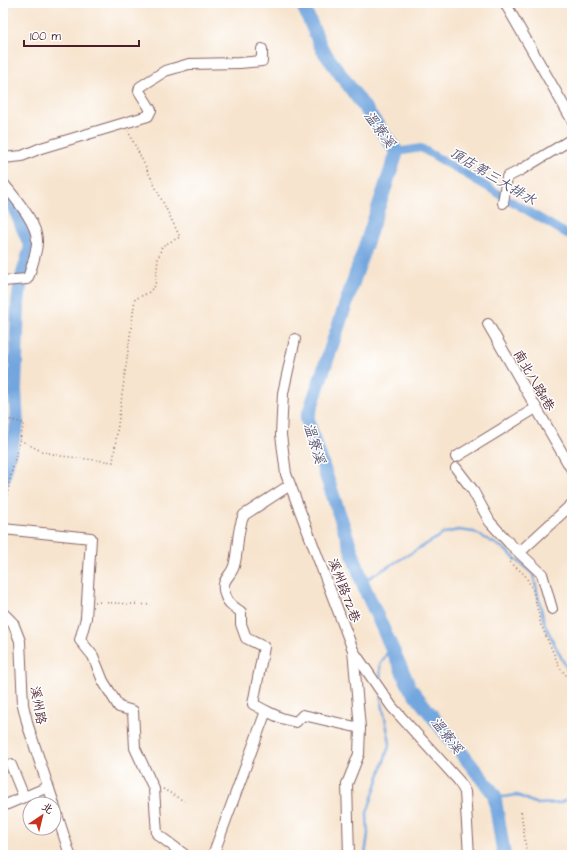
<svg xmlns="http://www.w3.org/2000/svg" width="575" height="858" viewBox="0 0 575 858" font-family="'Architects Daughter','LXGW WenKai TC',sans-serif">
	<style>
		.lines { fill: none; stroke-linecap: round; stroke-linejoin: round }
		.stream { stroke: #72a6de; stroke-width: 2.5 }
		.canal { stroke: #72a6de; stroke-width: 8 }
		.river { stroke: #72a6de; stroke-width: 14 }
		.minor-casing { stroke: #876464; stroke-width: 12 }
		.path { stroke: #876464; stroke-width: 1.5; stroke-dasharray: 1 3; stroke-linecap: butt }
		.minor { stroke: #fff; stroke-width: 10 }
		.labels { text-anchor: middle; stroke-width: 3; stroke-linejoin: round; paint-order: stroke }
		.street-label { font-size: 13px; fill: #4a1f2b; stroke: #fff }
		.water-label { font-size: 14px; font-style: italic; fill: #5a5573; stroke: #fff }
	</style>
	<rect width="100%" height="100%" fill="#fff"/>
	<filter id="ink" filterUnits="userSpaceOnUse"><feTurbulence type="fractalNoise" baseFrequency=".025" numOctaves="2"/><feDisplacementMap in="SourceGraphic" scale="8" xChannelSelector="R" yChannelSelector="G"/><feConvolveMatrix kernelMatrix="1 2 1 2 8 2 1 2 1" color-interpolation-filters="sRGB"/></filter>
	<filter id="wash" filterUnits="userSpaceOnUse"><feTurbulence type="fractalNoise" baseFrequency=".012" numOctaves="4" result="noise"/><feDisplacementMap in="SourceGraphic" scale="16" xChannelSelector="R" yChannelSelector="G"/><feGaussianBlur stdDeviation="0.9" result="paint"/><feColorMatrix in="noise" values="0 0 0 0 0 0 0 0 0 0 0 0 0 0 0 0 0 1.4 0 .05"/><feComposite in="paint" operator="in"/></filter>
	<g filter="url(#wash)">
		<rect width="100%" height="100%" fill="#f7e4ce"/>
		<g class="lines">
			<g class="stream">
				<path d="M362,582l83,-49 13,-3 16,2 29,16 30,26 12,51 24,48 3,3"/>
				<path d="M381,685l-1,-20 11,-19"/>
				<path d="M494,794l10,3 13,-2 20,9 22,-1 13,-5"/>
				<path d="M365,855l3,-21 -1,-21 23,-70 -9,-45"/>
			</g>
			<path class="canal" d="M397,152l24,-4 151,89"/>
			<g class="river">
				<path d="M302,3l20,46 75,103 -90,267 57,168 46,101 84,106 10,61"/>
				<path d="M3,479l14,-55 -2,-34 3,-87 3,-23 10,-33 -22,-52 -6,-7"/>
			</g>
		</g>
	</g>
	<g filter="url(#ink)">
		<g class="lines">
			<g class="minor-casing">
				<g id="minor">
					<path d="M505,3l67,117"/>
					<path d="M3,158l19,-2 19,-8 107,-32 3,-6 -12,-19 1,-4 25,-16 24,-7 51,-1 22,-2v-12"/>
					<path d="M3,183c11,14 35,40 34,59 0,9 -5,24 -8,33l-2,4 -24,2"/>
					<path d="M503,203l4,-26 12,-6 53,-32"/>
					<path d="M488,324l84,146"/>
					<path d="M295,339l-12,54 -2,42 5,39 67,176 7,78 -1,26 -12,30 2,71"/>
					<path d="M456,457l80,-49"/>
					<path d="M456,468l16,21 18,33 19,21 33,31 10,35"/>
					<path d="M3,529l88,9 -5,80 -6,22 13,16 10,25 16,26 14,4 2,37 19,41 3,45 28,21"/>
					<path d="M520,552l52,-48"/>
					<path d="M3,613l10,10 7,18 3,64 5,21 26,78"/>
					<path d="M354,652l38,55 67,74 6,11 4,63"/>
					<path d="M266,711l-13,-7 11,-57 -18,-9 -5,-14v-12c-7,-5 -14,-9 -16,-18 -5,-15 6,-17 9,-28 5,-17 2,-35 10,-51l46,-30"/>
					<path d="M11,765l13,32"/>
					<path d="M54,805l16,50"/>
					<path d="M3,806l45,-19"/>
					<path d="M213,855l53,-144 15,7 15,4 7,-7 57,13"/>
				</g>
			</g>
			<g class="path">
				<path d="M3,416l4,3 17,4 -14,56 -7,39"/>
				<path d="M20,440l21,11 20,5 52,6 22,-163 13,-6 7,-7 3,-27 4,-13 18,-9 -52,-106"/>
				<path d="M512,559l-2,3 15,13 8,15 8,35 19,43 12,14"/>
				<path d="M95,602l56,3"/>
				<path d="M163,789l21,12"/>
				<path d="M521,812l6,43"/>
			</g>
			<use href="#minor" class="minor"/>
		</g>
	</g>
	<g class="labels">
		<g class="street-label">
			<text transform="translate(535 380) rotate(60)" y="5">南北八路11巷</text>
			<text transform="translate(345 590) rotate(69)" y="5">溪州路72巷</text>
			<text transform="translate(39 705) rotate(80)" y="5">溪州路</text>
		</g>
		<g class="water-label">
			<text transform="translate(380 129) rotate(54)" y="5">溫寮溪</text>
			<text transform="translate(493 176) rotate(31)" y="5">頂店第三大排水</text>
			<text transform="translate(315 443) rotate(73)" y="5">溫寮溪</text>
			<text transform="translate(447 735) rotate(52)" y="5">溫寮溪</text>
		</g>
	</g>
	<rect width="575" height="858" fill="none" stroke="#fff" stroke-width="16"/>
	<g transform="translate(42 816) rotate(35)"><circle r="19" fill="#ffffff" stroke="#b7a5aa"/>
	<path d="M0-3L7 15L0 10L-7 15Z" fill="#c8321e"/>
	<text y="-6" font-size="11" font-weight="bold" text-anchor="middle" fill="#4a1f2b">北</text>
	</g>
	<path d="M24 40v6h115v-6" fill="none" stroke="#4a1f2b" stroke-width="2"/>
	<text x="30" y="40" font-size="12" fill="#4a1f2b" stroke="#ffffff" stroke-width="3" paint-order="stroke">100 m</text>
</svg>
